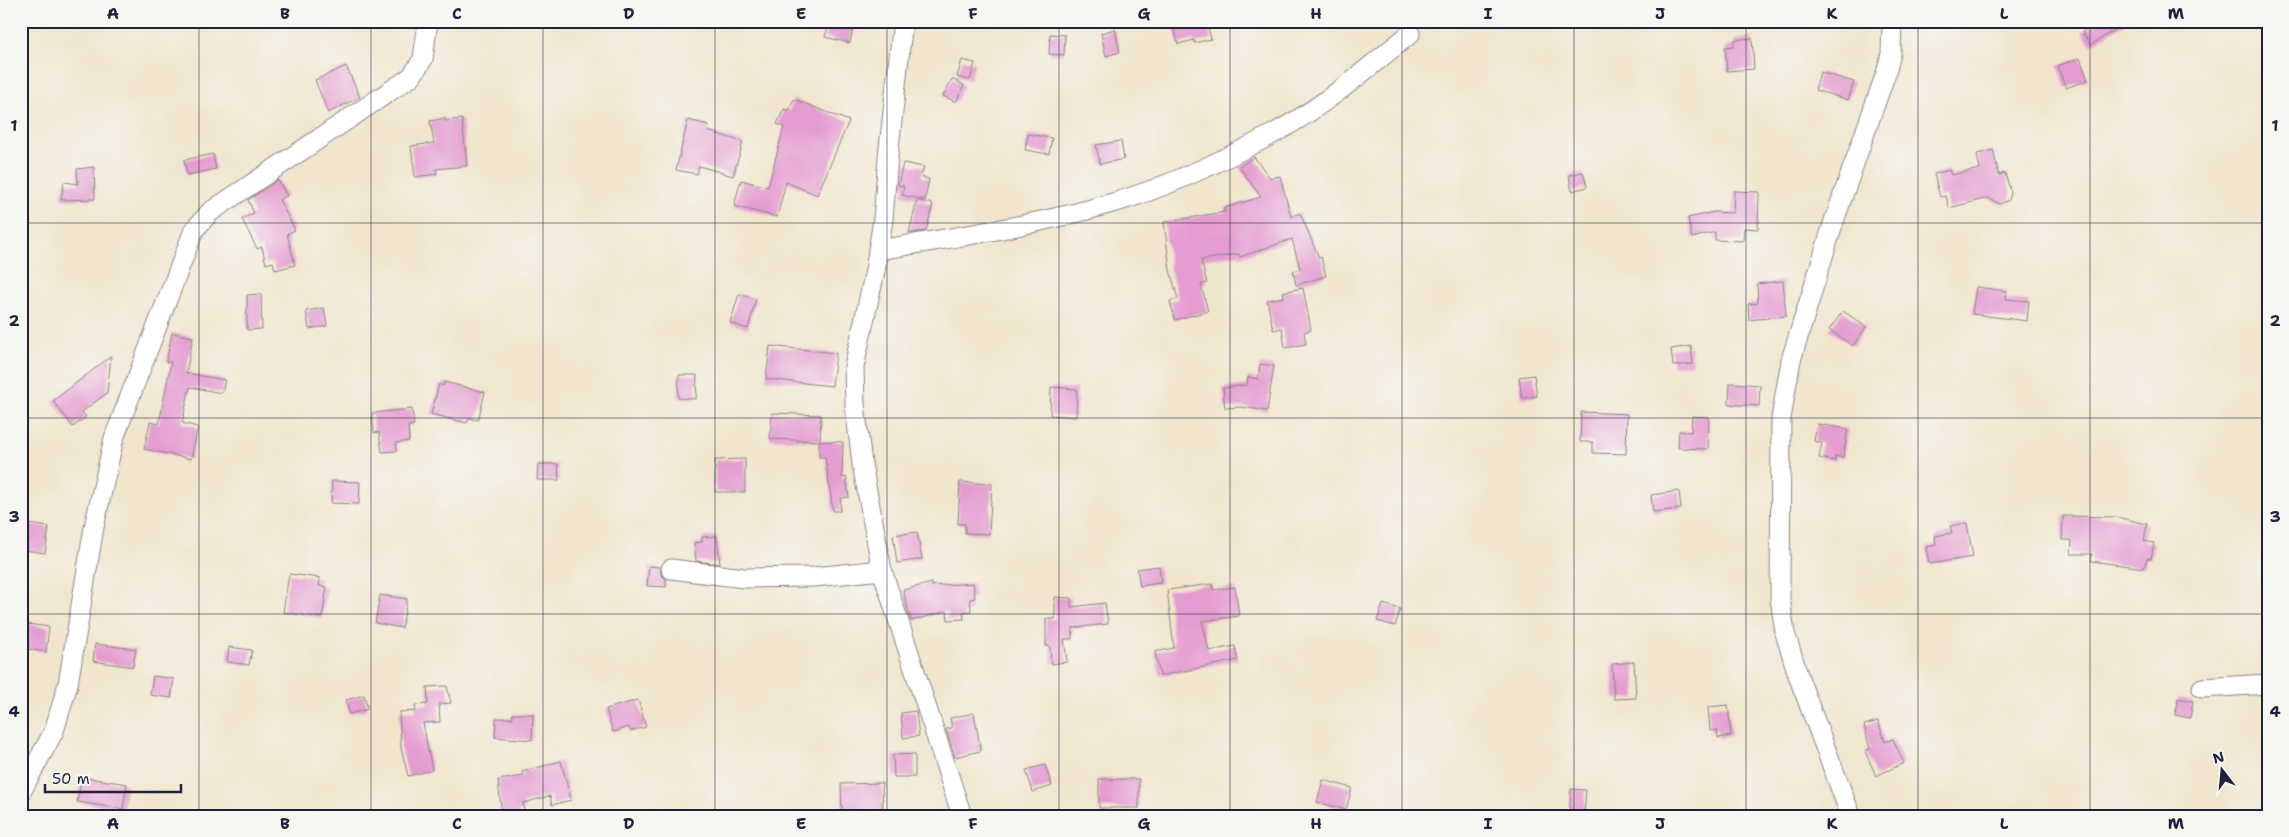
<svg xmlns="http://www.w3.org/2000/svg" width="2289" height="837" viewBox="0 0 2289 837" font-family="'Shantell Sans',sans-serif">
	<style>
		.building { fill: #e59dd1 }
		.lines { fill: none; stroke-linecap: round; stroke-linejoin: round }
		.street-casing { stroke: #8a8484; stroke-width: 21 }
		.street { stroke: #fff; stroke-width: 19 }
		.grid { fill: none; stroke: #22223b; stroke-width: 1; stroke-opacity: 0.55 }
		.neatline { fill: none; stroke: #22223b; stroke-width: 2 }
		.grid-label { font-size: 16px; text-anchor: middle; font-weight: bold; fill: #22223b }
	</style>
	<rect width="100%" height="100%" fill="#f6f6f2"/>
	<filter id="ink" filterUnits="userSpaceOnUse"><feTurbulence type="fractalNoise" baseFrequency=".02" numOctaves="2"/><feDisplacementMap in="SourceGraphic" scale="10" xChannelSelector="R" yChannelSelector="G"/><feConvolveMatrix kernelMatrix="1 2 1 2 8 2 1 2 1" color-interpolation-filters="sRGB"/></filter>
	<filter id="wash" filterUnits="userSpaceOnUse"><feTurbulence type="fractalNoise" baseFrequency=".0096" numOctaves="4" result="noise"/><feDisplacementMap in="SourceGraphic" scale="20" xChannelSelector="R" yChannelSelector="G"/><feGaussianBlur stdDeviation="1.12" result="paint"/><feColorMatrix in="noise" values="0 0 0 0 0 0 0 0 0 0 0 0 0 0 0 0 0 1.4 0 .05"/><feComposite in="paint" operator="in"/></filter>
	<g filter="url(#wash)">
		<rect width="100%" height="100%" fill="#f1e5cd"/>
		<g id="blocks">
			<g class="building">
				<path d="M1189,21h17l5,18 -17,4v-3l-16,4 -4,-15 16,-5z"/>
				<path d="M2099,21h30l-38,24 -9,-13z"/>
				<path d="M829,23l24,6 -3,14 -25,-6z"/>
				<path d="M1115,29l5,23 -14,4 -5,-23z"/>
				<path d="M1050,34l15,1 -1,20 -15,-1z"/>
				<path d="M1752,38l2,31 -27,2 -2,-24 9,-1v-6z"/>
				<path d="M2080,58l8,22 -22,8 -9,-22z"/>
				<path d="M962,60l13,3 -5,17 -13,-3z"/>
				<path d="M346,66l14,31 -32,16 -13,-33z"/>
				<path d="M1820,72l34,10 -6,18 -33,-10z"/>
				<path d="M952,79l12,6 -8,17 -13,-6z"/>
				<path d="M794,99l55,22 -32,74 -31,-13 -9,35 -43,-11 7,-26 27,7 16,-60 -7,-3 7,-15 5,2z"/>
				<path d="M445,118v3l17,-2 5,47 -31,3 1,5 -22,3 -4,-31 23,-3 -4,-22z"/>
				<path d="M688,120l21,5 -1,6 35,11 -10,34 -34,-10 -2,8 -21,-4z"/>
				<path d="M1028,134l24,4 -3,16 -24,-4z"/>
				<path d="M1121,141l3,18 -24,5 -4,-19z"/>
				<path d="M1993,150l6,25 6,-2 6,20 -2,7 -9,4 -12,-6 -39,10 -3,-12 -6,1 -6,-23 15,-4 2,5 29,-6 -3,-15z"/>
				<path d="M213,154l3,15 -29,6 -3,-15z"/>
				<path d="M1254,157l16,21 10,-2 11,41 9,-4 19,45 2,-1 5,19 -30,9 -3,-14 7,-2 -8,-30 -52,18 -1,-3 -38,6 6,23 -6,2 7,26 -33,9 -5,-19 8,-2 -8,-29 -6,-48 61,-10 -1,-4 37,-11 -22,-30z"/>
				<path d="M903,163l21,4 -3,10 8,2 -4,21 -23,-5 2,-9 -6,-1z"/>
				<path d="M94,167l1,32 -34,1 3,-18 14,2 -1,-15z"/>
				<path d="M1583,172l4,15 -15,4 -3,-16z"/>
				<path d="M278,180l9,16 -8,4 16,30 -8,4 8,31 -20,5 -2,-8 -7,2 -4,-17 -5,2 -15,-30 12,-6 -6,-13z"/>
				<path d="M1734,191l25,1 -1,37 -14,-1 -1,13 -28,-1v-8l-23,6 -4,-20 26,-6 19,1z"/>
				<path d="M917,200l16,4 -7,27 -14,2h-3z"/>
				<path d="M1783,281l3,35 -37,4 -1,-16 10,-1 -1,-19z"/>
				<path d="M1976,287l31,4 -1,8 23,2 -2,20 -55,-7z"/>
				<path d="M1303,288l8,42 -7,2 2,12 -21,4 -3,-20 -9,2 -6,-30 17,-3 -1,-5z"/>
				<path d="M261,294l1,35 -15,1v-35z"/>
				<path d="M739,294l17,5 -8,30 -18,-6z"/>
				<path d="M324,308l3,18 -18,3 -3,-18z"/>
				<path d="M1843,311l23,16 -13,19 -24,-16z"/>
				<path d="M172,333l21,4 -7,36 39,7 -3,13 -32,-6 -8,36 16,4 -7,32 -47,-10 6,-27 9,2 12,-62h-5z"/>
				<path d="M770,346l66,7 -4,33 -66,-7z"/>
				<path d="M1691,346l2,18 -20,2 -2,-17z"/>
				<path d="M111,356l-4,37 -25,19 4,5 -13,10 -20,-26z"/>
				<path d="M1260,364l14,2 -7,45 -26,-4 -16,1 -2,-20 24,-3 1,-8 10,2z"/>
				<path d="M679,375h18l-1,24 -18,-1z"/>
				<path d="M1534,375l3,21 -15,2 -3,-21z"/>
				<path d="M444,382l41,10 -7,28 -9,-2 -2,5 -36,-9 8,-30 4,2z"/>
				<path d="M1730,383l30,2 -1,21 -30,-2z"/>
				<path d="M1051,387l26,2 -1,28 -26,-2z"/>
				<path d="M412,409l2,16 -6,1 1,15 -13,2 1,8 -15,1 -3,-20 -5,1 -2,-20z"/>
				<path d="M1581,412l46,2 -1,40 -33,-1v-11h-13z"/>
				<path d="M772,413l49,2 -1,26 23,1 -1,36 4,-1 3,20 -8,1 -1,13h-7l-8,-54h-6v-16l-49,-2z"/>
				<path d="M1692,416l17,1 -1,32 -30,-1 1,-17 12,1z"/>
				<path d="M1817,424l31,5 -5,29 -8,-2v5l-16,-3 3,-15 -8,-2z"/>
				<path d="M745,459v33h-30v-32z"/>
				<path d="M538,464h20l1,16h-22z"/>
				<path d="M332,481l28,1 -1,22 -28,-1z"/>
				<path d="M960,482l32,2 -3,50 -24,-1v-9h-7z"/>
				<path d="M1679,491l2,18 -28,3 -2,-17z"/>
				<path d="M2063,516l53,1 31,7 -3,17 10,2 -3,16 -4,-1 -3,10 -53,-7 1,-7h-21l1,-14h-10z"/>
				<path d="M1967,523l6,34 -44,7 -3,-17 10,-2 -1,-9 17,-3 -2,-7z"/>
				<path d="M29,524l20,3 -4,26 -20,-3z"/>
				<path d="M917,532l5,27 -25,4 -4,-28z"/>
				<path d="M717,536l3,28 -24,-3 -2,-18 8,-1v-5z"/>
				<path d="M649,566l11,1 1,7 5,5v8l-19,-1z"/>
				<path d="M1159,566l2,17 -21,3 -3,-17z"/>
				<path d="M289,574l31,4 -1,8 8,1 -5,31 -39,-6z"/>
				<path d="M932,583v3l41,-3 2,15 -5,1 1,12 -8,1 1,7 -16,1 -1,-9 -36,10 -8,-31z"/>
				<path d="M1212,584l1,6 22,-3 4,29 -37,5 7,30 26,-5 3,14 -78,16 -5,-24 19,-4 -7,-58z"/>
				<path d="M380,595l27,4 -5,29 -27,-5z"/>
				<path d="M1055,597l16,1v9l34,-4 3,21 -35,4 -1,11h-8l3,23 -16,2 -1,-18h-4v-27h9z"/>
				<path d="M1383,604l17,5 -5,17 -18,-5z"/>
				<path d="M21,623l28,4 -3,25 -25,-4z"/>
				<path d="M95,644l41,5 -3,18 -40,-6z"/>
				<path d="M229,647l23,3 -3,15 -22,-3z"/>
				<path d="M1634,662l2,36 -22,1 -2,-35z"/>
				<path d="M153,676l21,3 -3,19 -21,-3z"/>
				<path d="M447,686l4,17 -12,1 1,18 -17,1 9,47 -24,6 -7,-28 -2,-36 17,-1 -1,-6 13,-1 -1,-17z"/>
				<path d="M364,695l4,14 -19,5 -3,-14z"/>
				<path d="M2178,698l15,3 -3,17 -15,-3z"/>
				<path d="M638,700l8,27 -16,4 -1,-4 -16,5 -7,-23z"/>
				<path d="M1728,705l3,31 -13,2 -1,-8 -7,1 -2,-24z"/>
				<path d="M916,711l3,25 -16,2 -2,-25z"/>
				<path d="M974,713l7,38 -26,6 -9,-28 6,-1 -2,-10z"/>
				<path d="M512,714h21l-1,26 -37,-3 1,-19h17z"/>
				<path d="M1878,721l7,21 8,-3 11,24 -28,13 -11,-25 5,-2 -6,-24z"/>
				<path d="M915,754v23h-21l-1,-22z"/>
				<path d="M561,761l10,39 -19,5 -2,-9 -27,7 1,8h-6l1,5h-17l-4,-36 26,-4 -2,-4z"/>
				<path d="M1045,765l7,21 -19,6 -7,-22z"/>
				<path d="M82,777l45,7 -4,25 -46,-7z"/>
				<rect x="1099" y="779" width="40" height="29"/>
				<path d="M1323,780l29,8 -6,22 -29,-8z"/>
				<path d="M882,783l1,33h-41l-1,-32z"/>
				<path d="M1571,789l15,1 -2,26h-15z"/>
			</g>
		</g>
	</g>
	<g filter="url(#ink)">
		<use href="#blocks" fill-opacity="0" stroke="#8a8484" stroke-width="1"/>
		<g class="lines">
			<g class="street-casing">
				<g id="street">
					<path d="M903,21l-15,136 -5,62 -8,52 -21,96 1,38 7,59 20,106 80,246"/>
					<path d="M878,250c80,-13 160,-25 238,-48 51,-15 106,-41 153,-66 52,-27 96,-66 141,-102"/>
					<path d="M671,569l73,9 70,-1 68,-7"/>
					<path d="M2202,688l66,-4"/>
					<path d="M21,792l33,-61 14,-47 26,-157 20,-89 80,-208 16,-18 201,-135 12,-18 5,-38"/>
					<path d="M1851,816l-52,-138 -14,-45 -5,-35 1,-180 10,-58 43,-139 52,-148 5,-19 1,-33"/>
				</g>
			</g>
			<use href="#street" class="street"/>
		</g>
	</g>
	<path class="grid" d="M199,21v795M371,21v795M543,21v795M715,21v795M887,21v795M1059,21v795M1230,21v795M1402,21v795M1574,21v795M1746,21v795M1918,21v795M2090,21v795M21,223h2247M21,418h2247M21,614h2247"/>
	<rect width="2289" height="837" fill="none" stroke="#f6f6f2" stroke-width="55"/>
	<g transform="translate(2222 770) rotate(344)" stroke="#f6f6f2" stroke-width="4" paint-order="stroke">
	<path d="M0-4L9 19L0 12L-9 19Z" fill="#22223b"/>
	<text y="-8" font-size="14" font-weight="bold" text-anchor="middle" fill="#22223b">N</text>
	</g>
	<path d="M45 784v8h136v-8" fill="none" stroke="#22223b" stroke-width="2.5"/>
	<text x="52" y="784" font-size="15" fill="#22223b" stroke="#f6f6f2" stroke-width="4" paint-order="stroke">50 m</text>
	<rect x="28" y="28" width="2234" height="782" class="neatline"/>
	<g class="grid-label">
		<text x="113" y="19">A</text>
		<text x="285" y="19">B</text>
		<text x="457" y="19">C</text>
		<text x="629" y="19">D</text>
		<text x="801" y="19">E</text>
		<text x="973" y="19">F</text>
		<text x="1144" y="19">G</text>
		<text x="1316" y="19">H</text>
		<text x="1488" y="19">I</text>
		<text x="1660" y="19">J</text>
		<text x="1832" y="19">K</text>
		<text x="2004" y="19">L</text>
		<text x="2176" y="19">M</text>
		<text x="14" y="131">1</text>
		<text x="2275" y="131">1</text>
		<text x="14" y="326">2</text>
		<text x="2275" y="326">2</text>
		<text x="14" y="522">3</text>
		<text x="2275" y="522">3</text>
		<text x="14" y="717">4</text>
		<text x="2275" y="717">4</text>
		<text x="113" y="829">A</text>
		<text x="285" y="829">B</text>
		<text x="457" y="829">C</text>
		<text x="629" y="829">D</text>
		<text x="801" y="829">E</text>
		<text x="973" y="829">F</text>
		<text x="1144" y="829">G</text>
		<text x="1316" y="829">H</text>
		<text x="1488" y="829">I</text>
		<text x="1660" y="829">J</text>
		<text x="1832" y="829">K</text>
		<text x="2004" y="829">L</text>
		<text x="2176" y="829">M</text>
	</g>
</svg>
